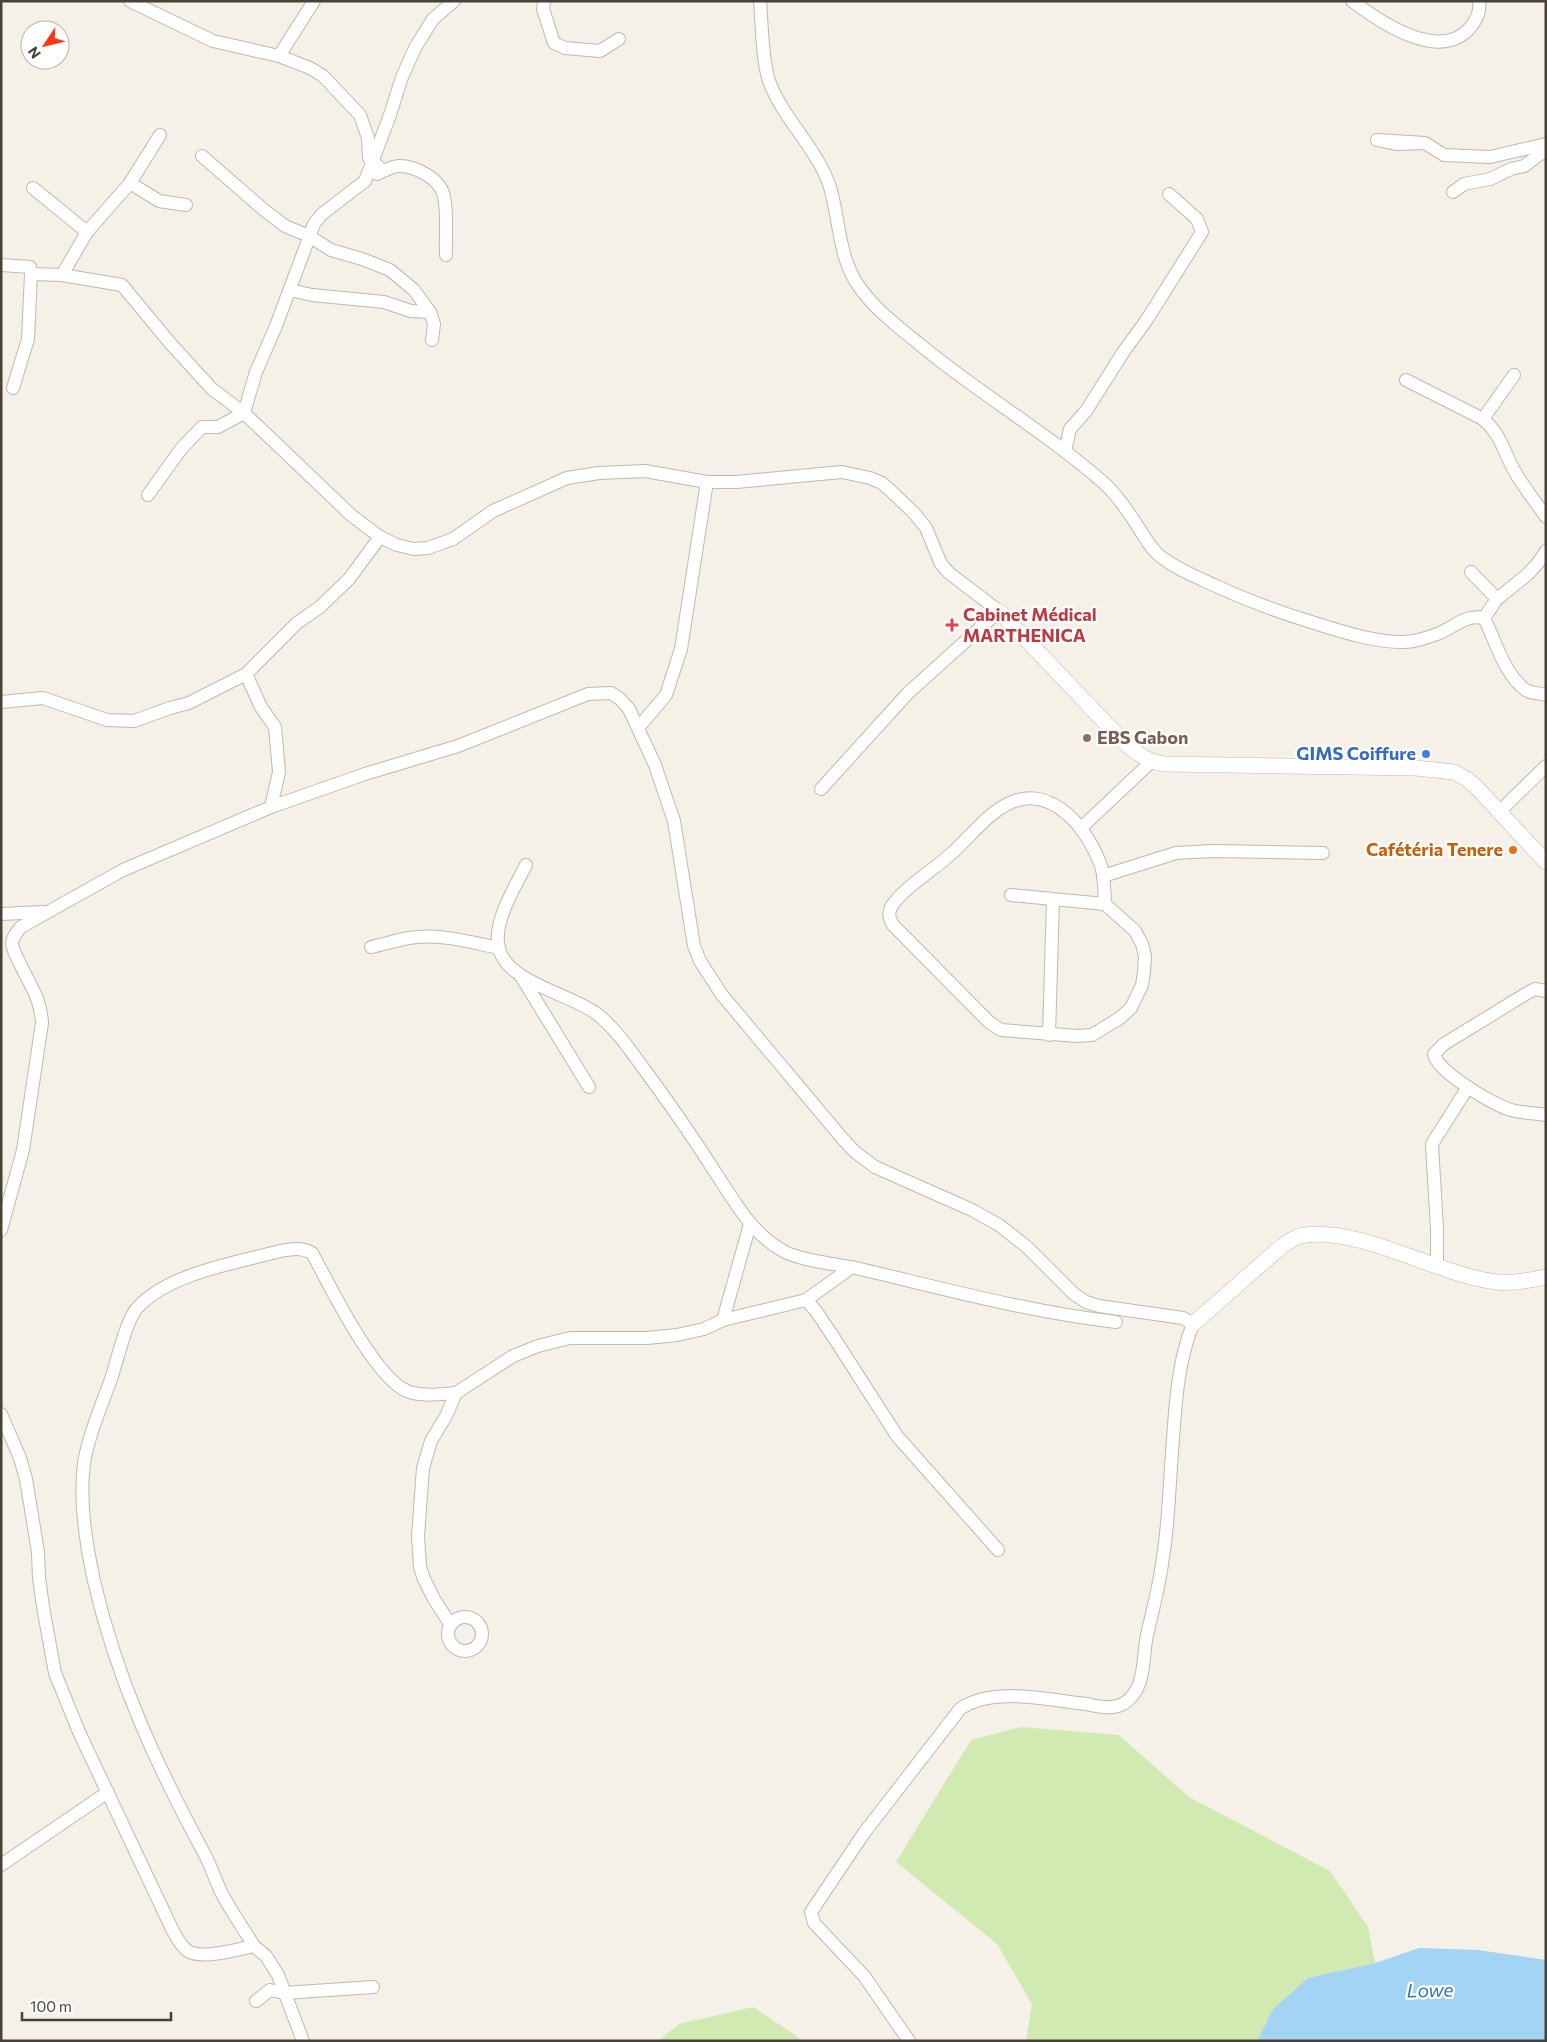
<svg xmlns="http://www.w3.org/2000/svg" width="1547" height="2042" viewBox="0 0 1547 2042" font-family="Commissioner,sans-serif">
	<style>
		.green { fill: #d1eab1 }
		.water { fill: #a4d4f3 }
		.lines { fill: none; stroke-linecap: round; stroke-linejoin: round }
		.minor-casing { stroke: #c1b9ab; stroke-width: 14 }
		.tertiary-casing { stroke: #c1b9ab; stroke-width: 16 }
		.minor { stroke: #fff; stroke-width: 12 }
		.tertiary { stroke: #fff; stroke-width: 15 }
		.health-dot { fill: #e0444e; stroke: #fff; stroke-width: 2 }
		.education-dot { fill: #8d6e63; stroke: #fff; stroke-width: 2 }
		.shop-dot { fill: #3f7fe0; stroke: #fff; stroke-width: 2 }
		.food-dot { fill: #e8710a; stroke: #fff; stroke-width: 2 }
		.labels { text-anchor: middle; stroke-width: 4.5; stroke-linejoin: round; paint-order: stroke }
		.health-label { font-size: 18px; font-weight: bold; fill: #be3a42; stroke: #fff; text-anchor: start }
		.education-label { font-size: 18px; font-weight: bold; fill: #785e54; stroke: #fff; text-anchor: start }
		.shop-label { font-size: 18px; font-weight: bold; fill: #366cbe; stroke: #fff; text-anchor: end }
		.food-label { font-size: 18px; font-weight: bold; fill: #c56008; stroke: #fff; text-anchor: end }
		.water-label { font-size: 19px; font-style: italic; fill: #2b7ab1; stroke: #fff }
	</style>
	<rect width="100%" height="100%" fill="#f5f1e9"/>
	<g class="green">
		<path d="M1021,1727l98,8 70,62 141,74 38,56 7,36 -67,15 -35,31 -16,32h-231l6,-37 -35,-60 -101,-82 75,-122z"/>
		<path d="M753,2007l51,34h-146l21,-17z"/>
	</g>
	<path class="water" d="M1419,1948l59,2 68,10v81h-289l16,-32 35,-31 67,-15z"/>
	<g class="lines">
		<g class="minor-casing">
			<g id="minor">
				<path d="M130,1l83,40 66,15 31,12 13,8 37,39 8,23 1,20 14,13"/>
				<path d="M544,1l-1,8 11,34 11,5 35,3 19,-12"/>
				<path d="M760,1c2,23 2,59 9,80 14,38 48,67 61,106 10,34 8,71 30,101 15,21 37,38 58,55 60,50 128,89 187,141 14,13 25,30 35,46 6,9 11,19 20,26 16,13 37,21 56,30 29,13 59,25 89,34 31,10 78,26 109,21 9,-2 18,-5 26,-8 15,-7 27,-19 44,-15 12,23 20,57 42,72 6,4 14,3 20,5"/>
				<path d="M1352,1c28,21 86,61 117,28 7,-8 12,-17 10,-28"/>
				<path d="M279,56l35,-55"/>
				<path d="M1425,143l-29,1 -19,-4 48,3 19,12 46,2 56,-13"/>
				<path d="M202,156l62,54 21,16 24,10 22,14 31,9 28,11 24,20 16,22 4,12 -2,16"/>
				<path d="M377,174c7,-3 15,-8 22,-8 17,0 42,13 45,31 4,18 1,40 2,58"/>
				<path d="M130,183l29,18 27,4"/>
				<path d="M33,188l54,44"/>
				<path d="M1453,192l11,-8 26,-5 21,-10 13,-3 19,-14 3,-4"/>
				<path d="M1,265l29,2 1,7 31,1 60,10 48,58 42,46 32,24 107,102 29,22 17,8 17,4 14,-1 25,-9 40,-28 74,-33 32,-5 46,-2 62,11h29l106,-10 28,6 12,5 9,8 23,22 12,15 15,36 8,9 50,38 -91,82 -87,96"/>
				<path d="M62,275l25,-43 43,-49 30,-48"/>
				<path d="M290,290l22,5 72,7 27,9 19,1"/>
				<path d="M1406,380l77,39c18,15 21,34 32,53 9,16 21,30 31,45"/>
				<path d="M13,388l15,-49 3,-65"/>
				<path d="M1483,419l31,-44"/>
				<path d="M1065,451l5,-22 16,-18 38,-60 22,-30 56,-89 -5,-13 -28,-25"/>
				<path d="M148,495l33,-46 21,-22h16l26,-14 12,-41 20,-46 38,-102 8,-10 43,-33 25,-66 12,-38 13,-29 18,-29 21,-18"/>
				<path d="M1471,572l26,27"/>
				<path d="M1484,618l13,-19 31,-25 10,-11 8,-12"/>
				<path d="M246,674l15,33 14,20 4,45 -8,35"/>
				<path d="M1,702l42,-4 64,22 27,1 36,-13 19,-5 57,-29 51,-51 23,-16 29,-28 31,-42"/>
				<path d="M638,728l28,-33 15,-46 26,-167"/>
				<path d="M1499,812l47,-46"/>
				<path d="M1081,828l70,-66"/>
				<path d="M526,865c-11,22 -34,58 -27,84 9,34 72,45 98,65 19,15 33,36 47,55 26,35 50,70 73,106 19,29 36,60 68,77 18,9 54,12 75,17 85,20 169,43 256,53"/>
				<path d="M1103,876l73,-23 36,-2 111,2"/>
				<path d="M1011,895l94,9 30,27 7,13 3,12 -1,16 -2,13 -11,23 -11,10 -28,17 -14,1 -77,-6 -12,-8 -96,-97c-4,-6 -5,-11 -2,-18 11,-18 44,-38 60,-53 19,-17 37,-42 61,-52 42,-17 77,29 89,64 4,12 3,25 4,38"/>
				<path d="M1,914l42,-2"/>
				<path d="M371,947c13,-3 26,-7 38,-9 30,-5 61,4 90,10"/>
				<path d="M521,976l68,111"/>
				<path d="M1546,991l-11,-2 -6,3 -85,52 -10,10c3,18 60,51 77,56 11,3 23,3 35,5"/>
				<path d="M1049,1035l4,-135"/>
				<path d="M1,1230l22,-80 19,-127c-1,-23 -11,-37 -21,-57 -3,-7 -8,-15 -9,-22 0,-7 5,-12 9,-17l102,-57 148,-63 94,-33 93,-28 130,-52 23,-1 9,6 9,10 26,56 19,56 20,125 6,15 22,34 120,143 13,14 20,15 97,43 27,15 28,22 47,47 12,8 13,4 84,12 10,6c-18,44 -18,96 -22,142 -2,30 -3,61 -8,91 -3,26 -10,52 -16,78 -5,22 0,55 -24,69 -11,6 -26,2 -37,0 -37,-4 -95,-18 -126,5l-96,124 -53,79 3,11 50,53 45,65"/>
				<path d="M1437,1265v-36l-5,-85 36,-57"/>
				<path d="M806,1300l10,11 20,30 61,95 101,114"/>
				<path d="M723,1320l27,-96"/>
				<path d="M1,1414l19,44 6,21 12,73 1,26 4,29 12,66 24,59 93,197c4,7 8,17 16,22 14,9 50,-2 66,-5l12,10 12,19 25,66"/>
				<circle cx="465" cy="1634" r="17"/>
				<path d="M450,1624l-16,-25 -10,-20 -4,-12 -2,-31 5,-68 8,-27 15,-25 10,-23 57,-37 25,-10 32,-8h77l30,-3 27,-6 19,-9 83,-20 46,-33"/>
				<path d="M1,1865l107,-73"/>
				<path d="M254,1946c-11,-18 -23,-35 -33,-54 -6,-13 -10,-26 -17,-39 -48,-89 -87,-173 -110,-272 -8,-38 -15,-79 -10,-118 5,-29 17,-56 27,-84 6,-17 15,-59 26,-71 32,-35 99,-45 143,-57 12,-2 21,-4 32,2 18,33 62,124 95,138 15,6 33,3 49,2"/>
				<path d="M256,2001l14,-11 14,3 89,-6"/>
			</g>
		</g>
		<g class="tertiary-casing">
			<g id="tertiary">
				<path d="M999,611l121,127c14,13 24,23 44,26l252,4 38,4 13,7 11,10 68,73"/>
				<path d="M1193,1324l89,-78c7,-5 14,-10 23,-11 60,-7 132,40 192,47 16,2 33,-2 49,-5"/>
			</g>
		</g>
		<use href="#minor" class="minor"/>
		<use href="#tertiary" class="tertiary"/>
	</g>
	<path class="health-dot" d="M949.5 617.5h5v5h5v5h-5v5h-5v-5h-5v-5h5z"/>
	<circle class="education-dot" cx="1087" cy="738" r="5"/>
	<circle class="shop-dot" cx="1426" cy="754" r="5"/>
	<circle class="food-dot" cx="1513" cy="850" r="5"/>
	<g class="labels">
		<g class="health-label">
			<text x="963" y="621">Cabinet Médical<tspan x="963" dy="21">MARTHENICA</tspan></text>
		</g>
		<g class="education-label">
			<text x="1097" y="744">EBS Gabon</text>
		</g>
		<g class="shop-label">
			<text x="1416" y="760">GIMS Coiffure</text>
		</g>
		<g class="food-label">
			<text x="1503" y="856">Cafétéria Tenere</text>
		</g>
		<g class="water-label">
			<text transform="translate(1430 1990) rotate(-1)" y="7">Lowe</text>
		</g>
	</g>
	<rect width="1547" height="2042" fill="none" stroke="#494237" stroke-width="5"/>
	<g transform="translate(45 45) rotate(235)"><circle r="24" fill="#ffffff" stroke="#b6b3af"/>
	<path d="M0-4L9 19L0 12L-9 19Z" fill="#ff3616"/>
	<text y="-8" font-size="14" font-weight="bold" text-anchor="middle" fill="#494237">N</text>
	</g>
	<path d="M22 2012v8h149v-8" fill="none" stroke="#494237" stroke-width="2.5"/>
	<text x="30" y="2012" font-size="15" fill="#494237" stroke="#ffffff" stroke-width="4" paint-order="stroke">100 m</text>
</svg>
